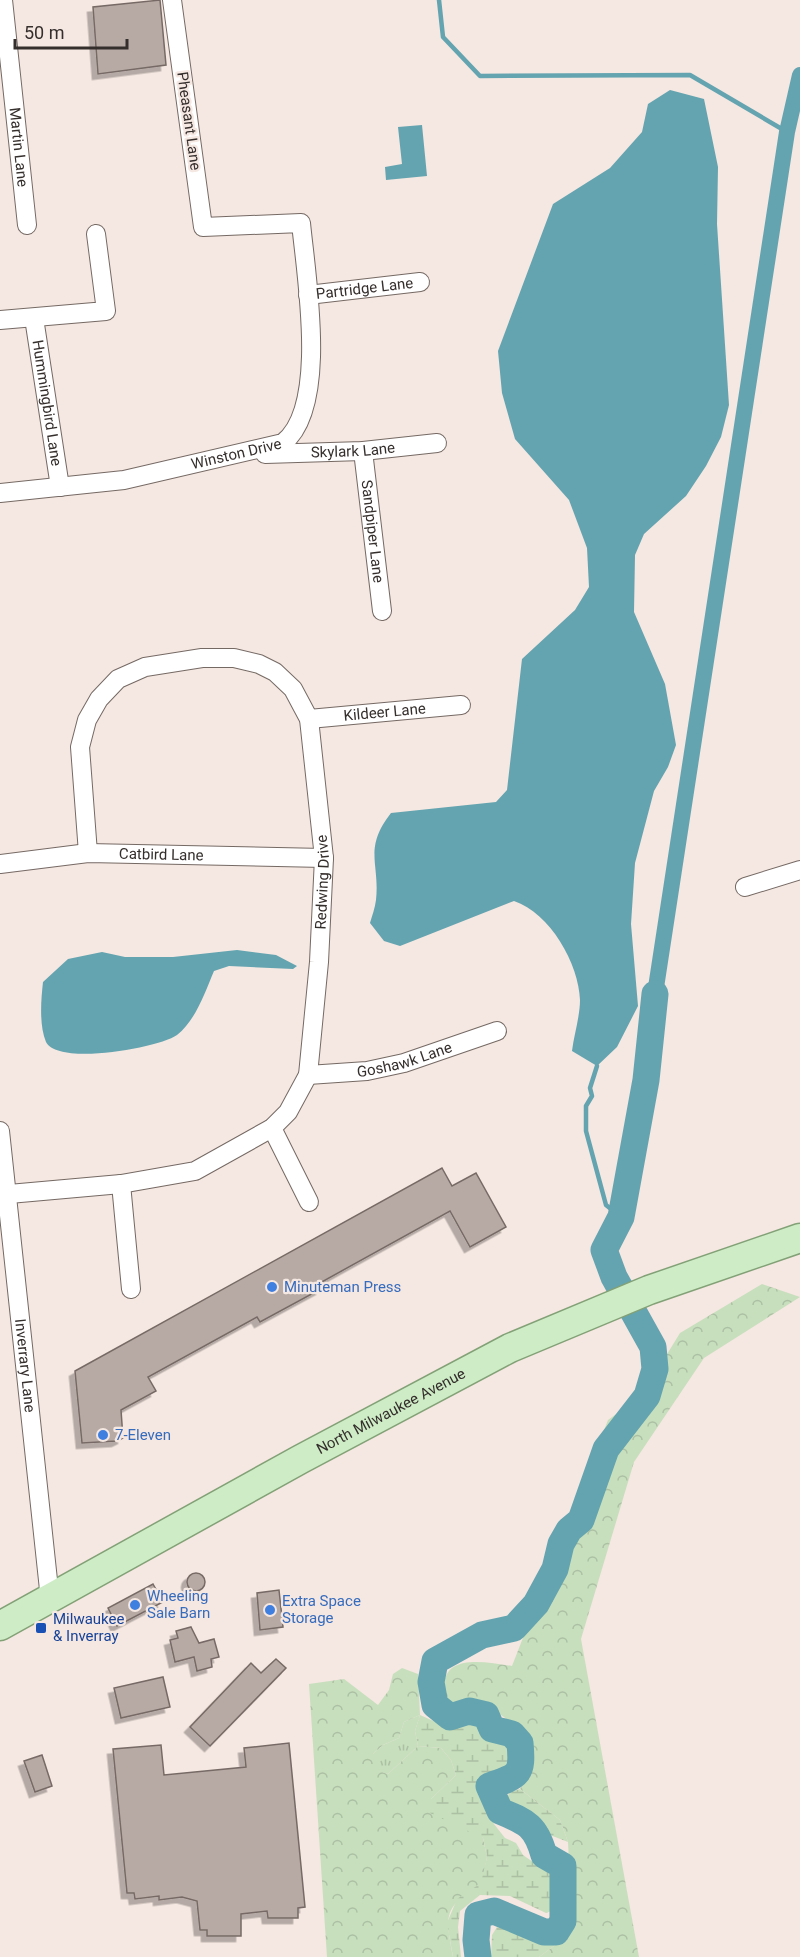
<svg xmlns="http://www.w3.org/2000/svg" width="800" height="1957" viewBox="0 0 800 1957" font-family="Roboto,sans-serif">
	<style>
		.grass { fill: url(#grass-tufts) }
		.forest { fill: url(#forest-crowns) }
		.wetland { fill: url(#wetland-marsh) }
		.water { fill: #63a4b0 }
		.lines { fill: none; stroke-linecap: round; stroke-linejoin: round }
		.stream { stroke: #63a4b0; stroke-width: 4.5 }
		.canal { stroke: #63a4b0; stroke-width: 16 }
		.river { stroke: #63a4b0; stroke-width: 27 }
		.building { fill: #b7a9a4; stroke: #776b66; stroke-width: 1.5; filter: url(#shadow) }
		.minor-casing { stroke: #756964; stroke-width: 20 }
		.primary-casing { stroke: #83a177; stroke-width: 31 }
		.minor { stroke: #fff; stroke-width: 18 }
		.primary { stroke: #ceecc6; stroke-width: 28 }
		.shop-dot { fill: #3f7fe0; stroke: #f5e7e1; stroke-width: 2 }
		.transit-dot { fill: #1a4fb4; stroke: #f5e7e1; stroke-width: 2 }
		.labels { text-anchor: middle; stroke-width: 4.5; stroke-linejoin: round; paint-order: stroke }
		.street-label { font-size: 15px; fill: #342e2c; stroke: #f5e7e1 }
		.shop-label { font-size: 15px; fill: #366cbe; stroke: #f5e7e1; text-anchor: start }
		.transit-label { font-size: 15px; fill: #164399; stroke: #f5e7e1; text-anchor: start }
	</style>
	<defs>
		<pattern id="grass-tufts" width="24" height="20" patternUnits="userSpaceOnUse" patternTransform="scale(1.5)"><rect width="24" height="20" fill="#c7dfbd"/><path d="M3 7l-1-3M5 7V3M7 7l1-3M15 17l-1-3M17 17v-4M19 17l1-3" fill="none" stroke="#acc0a3"/></pattern>
		<pattern id="forest-crowns" width="20" height="18" patternUnits="userSpaceOnUse" patternTransform="scale(1.5)"><rect width="20" height="18" fill="#c7dfbd"/><path d="M2 6a3 3 0 1 1 6 0M12 15a3 3 0 1 1 6 0" fill="none" stroke="#acc0a3"/></pattern>
		<pattern id="wetland-marsh" width="20" height="14" patternUnits="userSpaceOnUse" patternTransform="scale(1.5)"><rect width="20" height="14" fill="#c7dfbd"/><path d="M1 5h8M5 5V1M11 12h8M15 12V8" fill="none" stroke="#acc0a3"/></pattern>
		<filter id="shadow"><feDropShadow dx="-5.5" dy="5.5" stdDeviation="0" flood-color="#0004"/></filter>
	</defs>
	<rect width="100%" height="100%" fill="#f5e7e1"/>
	<path class="grass" d="M420,1715l-5,16 3,15 -30,28 -15,-4v-16l10,-9 16,-7 5,-16z"/>
	<g class="forest">
		<path d="M762,1284l38,13 -96,61 -70,104 -53,177 58,318h-100l23,-17 10,-22 -4,-76 -8,-22 -40,-31c4,-7 9,-14 10,-21 4,-26 -20,-51 -43,-61 -13,-5 -28,-3 -41,-6 -12,-49 35,-40 66,-35l96,-246 34,-25 38,-62z"/>
		<path d="M402,1668l16,6 2,41 -16,7 -5,16 -16,7 -10,9v15l15,5 30,-28 23,2 10,12 5,15 -25,24 52,39 4,19 -5,26c-39,25 -37,31 -29,74h-126l-18,-273 35,-5 34,26 11,-15 4,-16z"/>
	</g>
	<g class="wetland">
		<path d="M420,1715l27,12 22,-5 7,2 35,24 2,10 -7,14 -22,8 -2,7 2,15 10,22 11,14 11,5 7,12 27,19 3,16 -2,21 -5,2 -36,-17 -30,-1 -20,16 -2,16 3,30h-8l-6,-34 10,-24 24,-16 6,-26 -4,-19 -53,-25 1,-14 25,-24 -5,-15 -10,-12 -23,-2 -3,-15z"/>
		<path d="M520,1789l40,31 8,22 -18,-7 -21,-22 -20,-11 -2,-5 3,-5z"/>
		<path d="M497,1927l48,14 17,-1 -23,17h-48l1,-22z"/>
	</g>
	<g class="water">
		<path d="M670,90l34,9 14,68 -1,57 12,181 -8,32 -15,29 -20,30 -42,38 -9,21 -1,57 31,72 11,61 -8,22 -14,24 -19,72 -4,61 7,82 -21,41 -20,19 -25,-15c2,-16 8,-35 8,-51 -1,-36 -30,-87 -66,-99l-114,45 -16,-5 -14,-18c2,-7 5,-15 6,-23 4,-37 -13,-51 15,-87l105,-11 11,-12 15,-131 53,-49 14,-23 -2,-39 -18,-48 -54,-61 -13,-46 -4,-42 55,-147 57,-36 32,-36 6,-28z"/>
		<path d="M422,125l5,51 -41,4 -1,-13 17,-3 -4,-37z"/>
		<path d="M237,950l39,5 21,11 -4,3 -64,-3 -15,5c-9,21 -18,49 -37,64 -18,13 -119,31 -131,7 -7,-17 -5,-42 -3,-60l25,-23 34,-7 23,5h48z"/>
	</g>
	<g class="lines">
		<g class="stream">
			<path d="M439,0l4,37 37,39 210,-1 97,57"/>
			<path d="M597,1066l-7,22 2,8 -6,10v25l20,74 15,12"/>
		</g>
		<path class="canal" d="M655,994l132,-862 13,-57"/>
		<path class="river" d="M478,1957l-2,-17 2,-25 16,-4 50,21h12l7,-11v-55l-19,-11c-8,-29 -17,-33 -44,-44l-11,-25c30,-10 34,-11 31,-43l-8,-9 -20,-5 -6,-14 -17,-4 -19,6 -15,-12 -4,-23 4,-21 47,-26 32,-7 22,-24 19,-35 6,-25 8,-14 12,-10 25,-71 41,-53 8,-27 -2,-22 -39,-70 -10,-27 17,-33 25,-137 9,-86"/>
	</g>
	<g class="building">
		<path d="M160,0l6,65 -68,9 -5,-67z"/>
		<path d="M442,1168l10,18 24,-13 30,54 -36,20 -20,-36 -132,73 3,5 -61,33 -3,-5 -109,60 8,14 -35,19 2,28 -6,3 -35,2 -7,-72z"/>
		<circle cx="196" cy="1582" r="9"/>
		<path d="M153,1584l10,18 -46,24 -9,-18z"/>
		<path d="M279,1590l4,37 -23,3 -3,-37z"/>
		<path d="M191,1627l8,16 15,-4 5,18 -8,2 1,8 -15,4 -3,-14 -19,5 -5,-22 8,-2 -2,-7z"/>
		<path d="M276,1659l10,9 -76,78 -20,-19 61,-64 10,10z"/>
		<path d="M163,1677l7,30 -49,11 -7,-30z"/>
		<path d="M289,1743l16,164 -7,1v10h-30l-1,-7 -26,3v22h-34v-6h-7l-3,-29 -15,-4 -23,3v-4l-24,3 -1,-6h-7l-14,-144 48,-4 3,30 82,-8 -2,-19z"/>
		<path d="M42,1755l10,31 -17,6 -11,-31z"/>
	</g>
	<g class="lines">
		<g class="minor-casing">
			<g id="minor">
				<path id="s1" d="M3,0l24,225"/>
				<path id="s2" d="M308,295l112,-13"/>
				<path id="s3" d="M34,318l26,169"/>
				<path d="M0,320l106,-9 -10,-77"/>
				<path id="s4" d="M363,451l19,160"/>
				<path id="s5" d="M265,454l98,-3 74,-8"/>
				<path id="s6" d="M0,493l124,-13 159,-37c46,-36 23,-167 18,-220l-98,4 -31,-227"/>
				<path id="s7" d="M309,719l152,-14"/>
				<path id="s8" d="M0,864l88,-11 236,5"/>
				<path d="M745,887l55,-17"/>
				<path id="s9" d="M308,1075l59,-4 37,-8 93,-32"/>
				<path d="M272,1128l37,74"/>
				<path id="s10" d="M0,1131l50,468"/>
				<path d="M121,1184l10,105"/>
				<path id="s11" d="M9,1194l112,-10 74,-13 77,-43 16,-16 20,-37 11,-113 5,-104 -15,-139 -16,-30 -18,-17 -16,-8 -25,-6h-32l-57,9 -27,12 -19,20 -12,21 -7,27 8,106"/>
			</g>
		</g>
		<g class="primary-casing">
			<g id="primary">
				<path id="s12" d="M0,1626l301,-167 209,-111 139,-58 151,-52"/>
			</g>
		</g>
		<use href="#minor" class="minor"/>
		<use href="#primary" class="primary"/>
	</g>
	<g class="shop-dot">
		<circle cx="272" cy="1287" r="6"/>
		<circle cx="103" cy="1435" r="6"/>
		<circle cx="135" cy="1605" r="6"/>
		<circle cx="270" cy="1610" r="6"/>
	</g>
	<rect class="transit-dot" x="35" y="1622" width="12" height="12" rx="3"/>
	<g class="labels">
		<g class="street-label">
			<text transform="translate(189 121) rotate(82)" y="5">Pheasant Lane</text>
			<text dy="5" stroke="none"><textPath href="#s1" startOffset="148">Martin Lane</textPath></text>
			<text dy="5" stroke="none"><textPath href="#s2" startOffset="57">Partridge Lane</textPath></text>
			<text dy="5" stroke="none"><textPath href="#s3" startOffset="86">Hummingbird Lane</textPath></text>
			<text dy="5" stroke="none"><textPath href="#s5" startOffset="88">Skylark Lane</textPath></text>
			<text dy="5" stroke="none"><textPath href="#s6" startOffset="240">Winston Drive</textPath></text>
			<text dy="5" stroke="none"><textPath href="#s4" startOffset="81">Sandpiper Lane</textPath></text>
			<text dy="5" stroke="none"><textPath href="#s7" startOffset="76">Kildeer Lane</textPath></text>
			<text dy="5" stroke="none"><textPath href="#s8" startOffset="162">Catbird Lane</textPath></text>
			<text dy="5" stroke="none"><textPath href="#s11" startOffset="534">Redwing Drive</textPath></text>
			<text dy="5" stroke="none"><textPath href="#s9" startOffset="98">Goshawk Lane</textPath></text>
			<text dy="5" stroke="none"><textPath href="#s10" startOffset="236">Inverrary Lane</textPath></text>
			<text dy="5" stroke="none"><textPath href="#s12" startOffset="446">North Milwaukee Avenue</textPath></text>
		</g>
		<g class="shop-label">
			<text x="284" y="1292">Minuteman Press</text>
			<text x="115" y="1440">7-Eleven</text>
			<text x="147" y="1601">Wheeling<tspan x="147" dy="17">Sale Barn</tspan></text>
			<text x="282" y="1606">Extra Space<tspan x="282" dy="17">Storage</tspan></text>
		</g>
		<g class="transit-label">
			<text x="53" y="1624">Milwaukee<tspan x="53" dy="17">&amp; Inverray</tspan></text>
		</g>
	</g>
	<path d="M15 39v9h112v-9" fill="none" stroke="#342e2c" stroke-width="3"/>
	<text x="24" y="39" font-size="18" fill="#342e2c" stroke="#f5e7e1" stroke-width="4.5" paint-order="stroke">50 m</text>
</svg>
